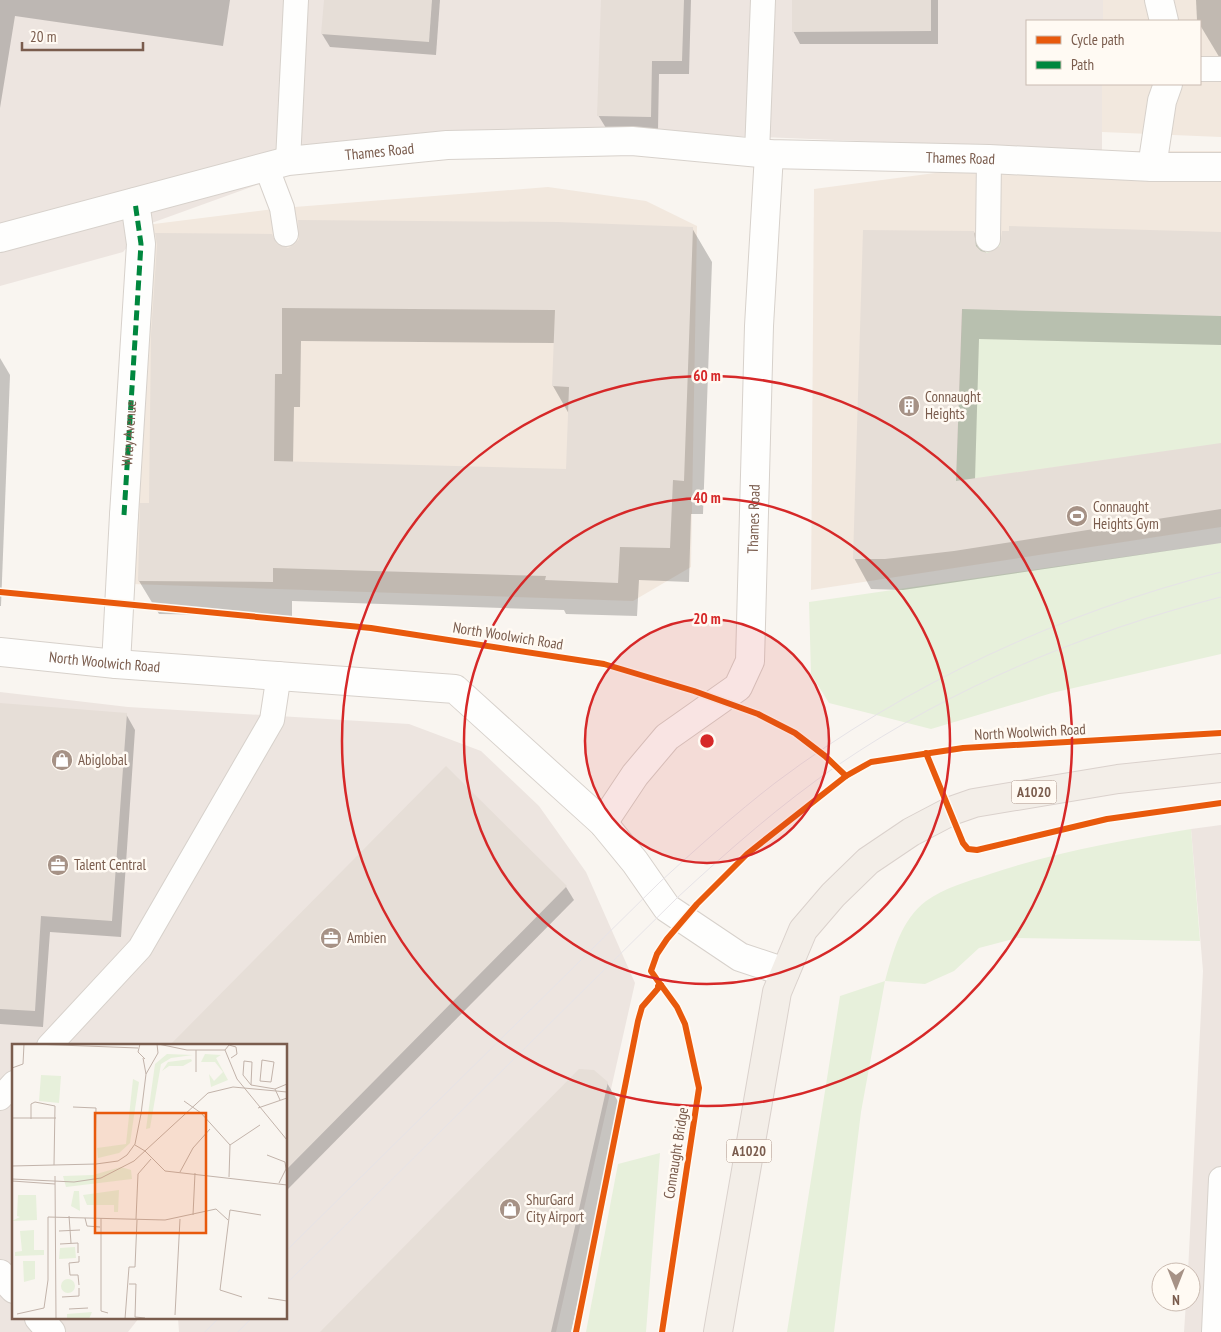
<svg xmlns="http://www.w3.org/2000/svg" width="1221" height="1332" viewBox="0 0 1221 1332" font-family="'PT Sans Narrow',sans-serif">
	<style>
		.residential { fill: #f2e8de }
		.industrial { fill: #ede5e0 }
		.green { fill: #e7f0db }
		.shadow { fill: #0003; fill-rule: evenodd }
		.building { fill: #e6ded7; fill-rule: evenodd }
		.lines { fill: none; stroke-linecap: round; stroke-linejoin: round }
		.service-casing { stroke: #d7d1cb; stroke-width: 26 }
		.pedestrian-casing { stroke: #d7d1cb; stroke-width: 30 }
		.minor-casing { stroke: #d7d1cb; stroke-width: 30 }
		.tertiary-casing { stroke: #d7d1cb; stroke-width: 30 }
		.primary-casing { stroke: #dad1cc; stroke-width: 30 }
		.service { stroke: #fefefd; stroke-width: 24 }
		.pedestrian { stroke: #fefefd; stroke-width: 28 }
		.minor { stroke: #fefefd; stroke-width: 28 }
		.tertiary { stroke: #fefefd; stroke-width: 28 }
		.primary { stroke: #f3eee8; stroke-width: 28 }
		.tram { stroke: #e6e3e7; stroke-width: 1 }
		.quiet { stroke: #00873e; stroke-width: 5; stroke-dasharray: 10 5; stroke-linecap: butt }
		.cycleway-casing { stroke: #fffaf3; stroke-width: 9 }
		.cycleway { stroke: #e8590c; stroke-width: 6 }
		.ring { fill: none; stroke: #d62828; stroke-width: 2.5 }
		.labels { text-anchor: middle; stroke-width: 5; stroke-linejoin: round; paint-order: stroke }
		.shield { fill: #fffaf3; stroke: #a28b7f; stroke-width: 1 }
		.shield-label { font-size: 14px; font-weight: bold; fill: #7a5c4d }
		.street-label { font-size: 15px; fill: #7a5c4d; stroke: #fffaf3 }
		.poi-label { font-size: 15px; fill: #7a5c4d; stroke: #fffaf3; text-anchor: start }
		.inset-road { fill: none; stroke: #c2b3aa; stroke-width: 1 }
		.view { fill: #e8590c; fill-opacity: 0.15; stroke: #e8590c; stroke-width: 2.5 }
		.inset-edge { fill: none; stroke: #7a5c4d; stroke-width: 2.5 }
		.centre { fill: #d62828; stroke: #fffaf3; stroke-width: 2.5 }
		.ring-label { font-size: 15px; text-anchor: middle; font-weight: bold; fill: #d62828; stroke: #fffaf3; stroke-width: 5; stroke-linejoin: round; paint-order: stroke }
	</style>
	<rect width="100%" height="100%" fill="#f9f5f0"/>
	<g class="residential">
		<path d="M1103,0h118v137l-119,-5v-48h98v-63h-97z"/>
		<path d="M1102,151h119v376l-410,63 3,-401z"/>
		<path d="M548,187l98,14 51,25 -6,341 -58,34 -502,-17 15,-359 136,-17z"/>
	</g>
	<g class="industrial">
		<path d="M0,0h1103v21h-76v63h75v67l-512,-21 -206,9 -238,86 -23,27 -123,34z"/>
		<path d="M0,692l128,15 281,17 72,27 58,55 47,66 49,111 -79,349h-377l-1,-14h108v-272h-272v272h125l-11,14h-128z"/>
		<path d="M1221,825v507h-37l2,-30h5v-30h-3l15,-301 -12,-142z"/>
	</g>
	<g class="green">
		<path d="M965,238l44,1 212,77v128l-265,37z"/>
		<path d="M1221,543v111l-169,39 -121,36 -102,-26 -18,-29 -2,-72z"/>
		<path d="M1191,829l9,112 -183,-3 -38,10 -25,23 -29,13 -40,-3 -24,131 -27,220h-47l53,-336 45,-15c8,-29 16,-61 41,-80 18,-13 43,-20 64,-27 66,-22 132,-34 201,-45z"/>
		<path d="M660,1153l-14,179h-60l32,-168z"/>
	</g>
	<g class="shadow">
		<path d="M0,0h230l-7,46 -208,-30 -15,92z"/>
		<path d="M325,0h115l-4,55 -106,-8 -8,-13z"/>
		<path d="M602,0h89l-2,74h-30l-1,56 -52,-2 -8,-13z"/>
		<path d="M793,0h145v44h-138l-7,-13z"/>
		<path d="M1196,0h25v60l-24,-40z"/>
		<path d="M692,228l20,34 -9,252h-12l-2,68 -50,-2 -2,36 -71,-2 -2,-4 -272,-9v15l-133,-2 -20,-33 12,-77 126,-259 11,4zM301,341l254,2 -2,43 16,28 -2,57 -274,-8 1,-56h6z"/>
		<path d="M974,232l12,21 235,-20v112l-242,-6 -4,141 246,-35v98l-318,47 -32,-1 -17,-31z"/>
		<path d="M0,358l10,17 -9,231h-1z"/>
		<path d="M0,704l126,10 9,16 -14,207 -71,-5 -7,95 -43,-3z"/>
		<path d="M446,768l120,119 8,13 -288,291v-145z"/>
		<path d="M607,1083l15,25 -51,224h-249z"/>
	</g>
	<g class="building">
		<path d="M324,0h108l-3,42 -108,-8z"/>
		<path d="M601,0h83l-2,61h-30l-1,56 -54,-1z"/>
		<path d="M792,0h139v31l-139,1z"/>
		<path d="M298,220l260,2 135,5 -9,254 -11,-1 -3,68 -50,-1 -2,36 -73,-3 1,-4 -273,-8v14l-135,-1 2,-78h9l2,-169 6,-89 -2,-12 117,1 4,9 12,5 7,-4 4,-5zM282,308l273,2 -3,76 17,1 -3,82 -292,-8 1,-87h7z"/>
		<path d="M1009,226l212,6v84l-259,-7 -6,172 265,-38v66l-267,42 -69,8h-32l10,-329 111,1 2,15 5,5 7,2 12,-7 2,-15h7z"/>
		<path d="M0,703l127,10 -15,208 -71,-5 -6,95 -35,-2z"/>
		<path d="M446,766l121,120 -281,284v-124h-117z"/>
		<path d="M579,1069l15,1 14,12 -57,250h-231z"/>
	</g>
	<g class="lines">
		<g class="service-casing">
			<g id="service">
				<path d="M1200,69h21"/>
				<path d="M757,153l6,-153"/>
				<path d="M288,161l8,-161"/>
				<path d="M266,166l16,42 4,26"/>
				<path d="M988,239l1,-80"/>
				<path d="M49,1046l91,-98 132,-228 7,-46"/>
				<path d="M0,1098l14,-15"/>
				<path d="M1214,1332l7,-153"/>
			</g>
		</g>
		<g class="pedestrian-casing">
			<path id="pedestrian" d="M124,515l17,-271 -6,-42"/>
		</g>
		<g class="minor-casing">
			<g id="minor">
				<path d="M1159,0l5,21"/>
				<path d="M1152,167l10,-66 6,-17"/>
				<path id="s1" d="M0,238l288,-77 159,-16 185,-4 137,13 220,5 163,8h69"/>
				<path d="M116,664l8,-149"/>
				<path id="s2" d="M603,823l32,-48 32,-38 71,-50 12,-26 9,-335 10,-172"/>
				<path d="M0,1274l14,15"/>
				<path d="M39,1318l12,14"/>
			</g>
		</g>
		<g class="tertiary-casing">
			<g id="tertiary">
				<path id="s3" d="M0,652l116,12 339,25 148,134 32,39 32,46 73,49 45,15"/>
			</g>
		</g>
		<g class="primary-casing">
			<path id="primary" d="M718,1332l59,-340 26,-62 30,-35 35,-34 43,-29 40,-21 23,-8 144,-24 103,-11"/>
		</g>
		<use href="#service" class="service"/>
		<use href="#pedestrian" class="pedestrian"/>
		<use href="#minor" class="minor"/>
		<use href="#tertiary" class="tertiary"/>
		<use href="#primary" class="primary"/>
		<g class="tram">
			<path d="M286,1251l374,-369c37,-34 75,-68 115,-99 133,-100 285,-170 446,-211"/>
			<path d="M286,1284l392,-387c51,-47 103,-93 160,-132 114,-78 250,-134 383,-168"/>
			<path d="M205,1332l14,-14"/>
			<path d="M238,1332l14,-14"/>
		</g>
		<path class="quiet" id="s4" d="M124,515l17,-271 -6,-42"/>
		<g class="cycleway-casing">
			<g id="cycleway">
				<path d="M0,592l371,36 233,36 90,27 64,23 37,19 30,23 21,20"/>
				<path d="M926,753l37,90 5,6 9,1 130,-31 114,-16"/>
				<path d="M576,1332l62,-311 4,-14 19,-22"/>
				<path d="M662,1332l37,-244 -14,-64 -8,-17 -16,-22 -3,1 2,-2 -9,-13 6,-17 10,-15 30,-35 50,-50 99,-78 25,-14 92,-14 258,-15"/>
			</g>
		</g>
		<use href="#cycleway" class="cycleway"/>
	</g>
	<circle cx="707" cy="741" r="122" fill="#d62828" fill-opacity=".12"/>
	<g class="ring">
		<circle cx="707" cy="741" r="122"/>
		<circle cx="707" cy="741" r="243"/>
		<circle cx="707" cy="741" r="365"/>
	</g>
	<defs>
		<g id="building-disc" transform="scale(1.125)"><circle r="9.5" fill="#a69286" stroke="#fffaf3"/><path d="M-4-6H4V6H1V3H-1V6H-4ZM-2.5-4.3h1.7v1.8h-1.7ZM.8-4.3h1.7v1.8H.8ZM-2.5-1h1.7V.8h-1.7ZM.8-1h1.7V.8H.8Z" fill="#fff"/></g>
		<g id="stadium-disc" transform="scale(1.125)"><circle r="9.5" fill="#a69286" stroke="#fffaf3"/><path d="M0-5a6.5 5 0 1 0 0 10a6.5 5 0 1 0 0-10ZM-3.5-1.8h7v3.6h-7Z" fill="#fff"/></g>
		<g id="shop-disc" transform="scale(1.125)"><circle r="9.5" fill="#a69286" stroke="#fffaf3"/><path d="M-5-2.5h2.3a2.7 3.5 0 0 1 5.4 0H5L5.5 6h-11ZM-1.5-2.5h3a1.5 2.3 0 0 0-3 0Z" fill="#fff"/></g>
		<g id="office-disc" transform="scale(1.125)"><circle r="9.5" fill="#a69286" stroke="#fffaf3"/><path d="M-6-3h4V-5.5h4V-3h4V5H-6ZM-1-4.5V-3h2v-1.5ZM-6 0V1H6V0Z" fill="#fff"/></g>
	</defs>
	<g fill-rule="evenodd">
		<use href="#building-disc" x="909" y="406"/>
		<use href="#stadium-disc" x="1077" y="516"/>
		<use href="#shop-disc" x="62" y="760"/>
		<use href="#office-disc" x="58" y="865"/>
		<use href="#office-disc" x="331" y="938"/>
		<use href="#shop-disc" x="510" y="1209"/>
	</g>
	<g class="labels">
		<g class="shield">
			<rect x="1011.5" y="780.5" width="45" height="23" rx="4"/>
			<rect x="726.5" y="1139.5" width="45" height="23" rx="4"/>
		</g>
		<g class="shield-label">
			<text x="1034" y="797">A1020</text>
			<text x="749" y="1156">A1020</text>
		</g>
		<g class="street-label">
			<text dy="5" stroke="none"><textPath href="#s1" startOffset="390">Thames Road</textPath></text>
			<text dy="5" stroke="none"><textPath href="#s1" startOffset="972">Thames Road</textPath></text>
			<text dy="5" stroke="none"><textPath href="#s4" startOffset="82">Wray Avenue</textPath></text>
			<text dy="5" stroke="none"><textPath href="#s2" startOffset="365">Thames Road</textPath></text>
			<text transform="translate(508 636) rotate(9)" y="5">North Woolwich Road</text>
			<text dy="5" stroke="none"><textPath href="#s3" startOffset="105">North Woolwich Road</textPath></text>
			<text transform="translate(1030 732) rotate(-3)" y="5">North Woolwich Road</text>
			<text transform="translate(676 1153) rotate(-81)" y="5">Connaught Bridge</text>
		</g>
		<g class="poi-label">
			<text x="925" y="402">Connaught<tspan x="925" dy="17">Heights</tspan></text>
			<text x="1093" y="512">Connaught<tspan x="1093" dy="17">Heights Gym</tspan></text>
			<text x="78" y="765">Abiglobal</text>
			<text x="74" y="870">Talent Central</text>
			<text x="347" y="943">Ambien</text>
			<text x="526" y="1205">ShurGard<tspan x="526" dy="17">City Airport</tspan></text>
		</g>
	</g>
	<g transform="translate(12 1044)">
		<rect width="275" height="275" fill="#f9f5f0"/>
		<path d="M155,10l26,1 -22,3 -10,6 -11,64 -4,1 9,-65zM193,10l16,1 -5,3 12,22 -17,7 -2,-13 5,7 9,-9 -8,-10h-14zM179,15l1,2 -9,5h-14l-7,5 6,-9zM29,31l20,1 -2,27 -20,-2zM121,35l6,3 -9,61 -11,10 -21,5 -1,-10 29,-4zM109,123l10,3 1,9 -66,8 -3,-11 30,-1zM107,146l-1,22h-4v-7h-27l-4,-10zM62,147h5l1,20 -9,-5zM6,151h18l1,25 -25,1 8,-4 -3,-1zM22,186v20h10v5l-29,1v-4l7,-1 -2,-20zM63,203l1,11 -17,1 1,-11zM11,217h12v18l-11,3zM49 242a7 7 0 1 1 14 0a7 7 0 1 1-14 0ZM80,268l-3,7h-22v-5z" fill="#e7f0db"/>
		<path class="inset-road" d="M21,0l105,4M128,0l-2,8 7,7M146,0l29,6h38M213,6l12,29 50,61M213,6l4,-5 7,2 1,7 -6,4M250,16l12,2 -3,20 -11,-1zM0,24l11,-4 1,-20M184,28v-22M134,30l12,-21 -1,-9M239,41l1,-23 -8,-1 -1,14 8,10 24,4M268,56l-5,-11 12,-5M172,57l17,12 29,32 -1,32M61,63l23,1 -1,48M246,64l29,-10M0,74h44M19,75v-15l4,-2 20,4 -1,59M123,101l10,6 20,20 122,14M218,101l30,-20M255,111l18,7 1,7 -7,14M0,122l84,-2 22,-3 9,-6 8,-11 6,-30 5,-40 -3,-16M168,128l13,-24 17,-19M43,132l1,143M0,135l62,3 27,-4 33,-17 74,-68 25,-6 54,5M0,137l43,3M218,166l-10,80 22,7M218,166l31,5M181,171l2,-42M57,172l2,27M73,174l2,8 13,1M89,174v93l7,2M124,175l2,-45 13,-15M47,187l21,-1M48,200l18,-1v10M117,240h7l-1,33 10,1M67,241l-1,-10h-8l-1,-12 10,-1v-6M50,253l17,-1v-8M256,254l19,3M57,265l19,-1M5,270l27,-6 4,-28v-63l117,3 51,-11 12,11M163,271l5,-96M113,275l4,-52h6l2,-47"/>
		<path class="view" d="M83,69h111v120h-111z"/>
		<rect width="275" height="275" class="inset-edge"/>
	</g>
	<circle cx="707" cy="741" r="8" class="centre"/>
	<g class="ring-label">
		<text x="707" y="381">60 m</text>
		<text x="707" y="503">40 m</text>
		<text x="707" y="624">20 m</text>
	</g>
	<rect x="1026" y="20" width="175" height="65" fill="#fffaf3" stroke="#cabbb1"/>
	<rect x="1036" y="36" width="25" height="8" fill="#e8590c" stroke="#cabbb1"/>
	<text x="1071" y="45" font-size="15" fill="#7a5c4d">Cycle path</text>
	<rect x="1036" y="61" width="25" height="8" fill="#00873e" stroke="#cabbb1"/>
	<text x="1071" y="70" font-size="15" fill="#7a5c4d">Path</text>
	<g transform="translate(1176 1287) rotate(180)"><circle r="24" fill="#fffaf3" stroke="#cabbb1"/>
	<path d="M0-4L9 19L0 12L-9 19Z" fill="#a69286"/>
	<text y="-8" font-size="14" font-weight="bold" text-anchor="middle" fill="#7a5c4d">N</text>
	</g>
	<path d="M22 42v8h121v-8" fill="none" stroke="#7a5c4d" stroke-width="2.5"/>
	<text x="30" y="42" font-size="15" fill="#7a5c4d" stroke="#fffaf3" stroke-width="4" paint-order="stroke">20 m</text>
</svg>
